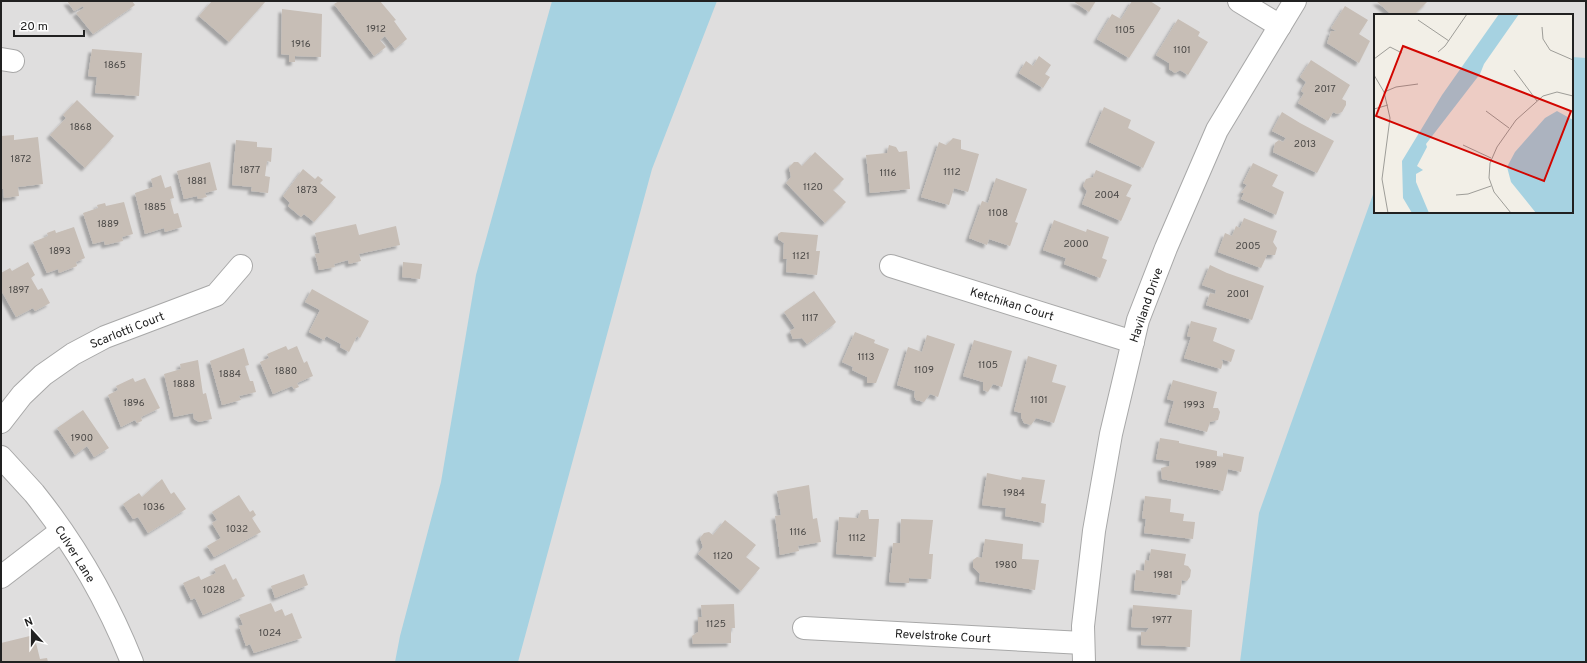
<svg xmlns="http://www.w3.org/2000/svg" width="1587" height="663" viewBox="0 0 1587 663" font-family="Overpass,sans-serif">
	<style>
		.residential { fill: #dfdede; fill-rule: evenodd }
		.water { fill: #a6d2e1 }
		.building { fill: #c7beb6; filter: url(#shadow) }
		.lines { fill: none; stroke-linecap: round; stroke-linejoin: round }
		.minor-casing { stroke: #a8a8a8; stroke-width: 24 }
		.minor { stroke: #fff; stroke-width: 22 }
		.labels { text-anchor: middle; stroke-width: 3; stroke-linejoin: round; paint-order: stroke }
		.number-label { font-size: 10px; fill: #4a4846 }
		.street-label { font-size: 12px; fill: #212121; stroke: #fff }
		.inset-road { fill: none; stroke: #9e9d98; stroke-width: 1 }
		.view { fill: #d20600; fill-opacity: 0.15; stroke: #d20600; stroke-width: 2 }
		.inset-edge { fill: none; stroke: #212121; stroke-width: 2 }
	</style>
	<defs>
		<filter id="shadow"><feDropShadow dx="-3.5" dy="3.5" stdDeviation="1" flood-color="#0004"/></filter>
	</defs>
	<rect width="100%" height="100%" fill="#f2efe7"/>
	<path class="residential" d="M1,1h1585v661h-1585zM1375,15h197v197h-197z"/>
	<g class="water">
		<path d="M552,1h165l-65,168 -134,493h-123l5,-26 41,-154 35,-207z"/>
		<path d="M1572,57l14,1v604h-346l19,-149 116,-324v23h197z"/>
	</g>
	<g class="building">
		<path d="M67,1h65l3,4 -42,29 -17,-21 8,-5 -1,-2 -9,5z"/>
		<path d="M212,1h54l-37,41 -30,-26z"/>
		<path d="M339,1h41l16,19 -2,1 13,18 -12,10 -10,-13 -5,4 6,7 -12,9 -40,-52z"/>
		<path d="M1073,1h23l-7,11z"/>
		<path d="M1132,1h18l11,7 -32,50 -32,-19 15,-25 9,5z"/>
		<path d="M1376,1h52l-14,14h-22z"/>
		<path d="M1345,6l23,14 -9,14 11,7 -11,22 -32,-20 4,-12h5l-5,-3z"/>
		<path d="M282,9l40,5 -1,43 -26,-1v6h-6v-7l-8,-1z"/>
		<path d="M1178,19l22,13 -2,4 10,6 -20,33 -8,-5 -5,3 -6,-4v-6l-13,-8z"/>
		<path d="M92,49l50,4 -3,43 -44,-3 2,-16 -9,-1z"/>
		<path d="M1039,56l12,9 -6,9 5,3 -7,11 -24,-15 7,-12 7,5z"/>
		<path d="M1311,60l39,25 -8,14 4,2v4l-4,7 -5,2 -4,-2 -5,9 -30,-18 6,-10 -3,-2 5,-9 -6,-5z"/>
		<path d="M77,100l37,36 -29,32 -35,-33 16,-17 -3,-3z"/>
		<path d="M1104,107l27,13 -3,8 27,14 -12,26 -54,-26z"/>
		<path d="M1282,112l18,11 34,18 -17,32 -44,-21 2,-9 4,-3 4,2 3,-4 -14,-7z"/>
		<path d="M14,135v5l24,-3 5,47 -25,3 1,9 -15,2 -1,-9h-2v-53z"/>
		<path d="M953,138l8,2v9l18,5 -11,38 -14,-4 -5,17 -28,-8 18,-55 7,3z"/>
		<path d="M236,140l21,2v5l15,1 -1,14 -4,-1 -2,15 5,1 -2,16 -17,-2 1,-4 -20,-2z"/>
		<path d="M889,145l7,2 3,5 8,-1 3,38 -40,4 -4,-38 21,-2z"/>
		<path d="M815,152l29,27 -11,11 13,12 -21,21 -39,-40 5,-6 -2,-10 5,-5h4l4,4z"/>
		<path d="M210,162l7,28 -12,3 2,4 -9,2 -1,-3 -13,3 -7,-28z"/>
		<path d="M1253,163l25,12 -6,11 12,6 -8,23 -35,-16 3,-6h-3l6,-8 -4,-2z"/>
		<path d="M303,169l12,10 3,-3 5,4 -3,3 16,14 -22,25 -10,-8 -3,3 -13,-11 2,-3 -7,-7z"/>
		<path d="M1096,170l36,15 -6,11 5,2 -10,23 -39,-17 5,-13 -4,-5 3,-7 7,-2z"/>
		<path d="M161,175l4,13 6,-2 3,12 -4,1 4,15 4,-1 4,14 -17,5 -1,-4 -19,6 -10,-41 18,-6 -2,-8z"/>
		<path d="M996,178l31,11 -12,33 3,1 -8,23 -21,-7 -2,6 -18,-7 13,-37 6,2z"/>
		<path d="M124,202l9,32 -11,3 1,4 -18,4 -1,-4 -11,3 -10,-31 15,-5 -1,-3 8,-2 1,3z"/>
		<path d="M1244,218l33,13 -4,11 4,6 -2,7h-8l-6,13 -43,-16 7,-19 7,3 4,-10 4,2z"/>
		<path d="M1054,220l32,12 1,-3 22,8 -7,21 5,2 -7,18 -36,-14 2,-6 -23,-8z"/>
		<path d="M356,224l3,11 37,-9 4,19 -41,9 2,7 -12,3 -1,-4 -14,4 1,3 -16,3 -4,-16 5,-1 -5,-20z"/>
		<path d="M74,227l11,31 -9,4 1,4 -18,7 -1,-4 -11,4 -14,-31 15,-6 -1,-3 8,-3 1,3z"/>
		<path d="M781,232l37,3 -2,16h4l-3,24 -31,-3 1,-13h-4l1,-16 -6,-4v-5z"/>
		<path d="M28,262l7,13 -4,3 7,12 4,-2 8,15 -15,8 -2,-3 -17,9 -15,-27v-17l9,-5 2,3z"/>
		<path d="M403,262l19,2 -2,15 -18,-2z"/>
		<path d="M1210,265l17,8 37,13 -12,34 -46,-15 4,-12 5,1 1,-4 -14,-5z"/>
		<path d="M312,289l57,32 -9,17 -3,-2 -8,16 -9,-5 1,-3 -15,-8 -2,4 -15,-8 11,-22 -15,-8z"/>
		<path d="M814,291l22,31 -3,3 -26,19 -5,-6 -9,1 -3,-8 5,-3 -11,-16z"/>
		<path d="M1191,321l26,7 -4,13 22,9 -4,12 -10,-3 2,3 -2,7 -37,-11 7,-21 -4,-1z"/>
		<path d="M855,332l20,8 -1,3 15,6 -13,34h-9v-6l-15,-7 1,-3 -11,-5z"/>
		<path d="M927,335l28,9 -17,53 -8,-3 -6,8 -8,-2 -2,-4 1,-5 -18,-6 11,-38 14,5z"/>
		<path d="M974,340l38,11 -10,36 -9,-3 -5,8 -5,-2v-8l-20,-6z"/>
		<path d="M286,346l2,4 9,-4 7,17 3,-2 6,15 -16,7 2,4 -5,2 -2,-3 -19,8 -13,-32 9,-4 -2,-4z"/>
		<path d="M244,348l5,17 -4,1 5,15h3l3,11 -17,4 2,4 -19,5 -12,-44z"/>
		<path d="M1028,356l29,9 -5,17 14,4 -12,37 -18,-5 -5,7 -7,-2 -3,-6v-4l-7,-2z"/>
		<path d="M198,360l5,34 3,-1 6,26 -13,3 -5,-3 -1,-6 -19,4 -10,-43 17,-5 -1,-5z"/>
		<path d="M133,378l2,4 10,-4 15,30 -19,9 1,4 -5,2 -2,-3 -14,7 -13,-32 10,-5 -2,-4z"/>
		<path d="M1173,380l44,12 -4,16h5l2,4 -2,8 -8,2 -3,10 -39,-10 6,-21 -7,-2z"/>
		<path d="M83,410l26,38 -15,9 -7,-11 -12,9 -18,-27z"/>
		<path d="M1160,438l19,3v2l38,8v5l6,1v-4l21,4 -3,15 -13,-3 -5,22 -61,-12 -1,-11 8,-2 1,-5 -14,-2z"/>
		<path d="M987,473l34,7 1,-3 23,3 -4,23 5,1 -2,19 -39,-7 1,-8 -24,-3z"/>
		<path d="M162,479l9,15 3,-2 12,17 -38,24 -10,-16 -5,2 -10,-15 16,-11 3,4z"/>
		<path d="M809,485l4,34 4,-1 4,24 -23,4 1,5 -19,4 -5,-39 6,-1 -4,-24z"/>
		<path d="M239,495l11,17 3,-2 3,5 -4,3 9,14 -47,25 -7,-11 14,-8 -9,-15 5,-3 -5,-8z"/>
		<path d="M1145,496l26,3 -1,13 14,2 -1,7 12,1 -2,17 -49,-6 2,-14 -4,-1z"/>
		<path d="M861,510h7l1,9h10l-3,38 -40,-3 3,-37 19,1z"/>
		<path d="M901,519l32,1 -4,34h4l-2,25 -22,-1v5l-20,-1 4,-39h7z"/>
		<path d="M725,520l31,25 -10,12 14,11 -19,23 -43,-37 5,-7 -3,-9 4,-5 5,-1 4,3z"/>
		<path d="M985,539l38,5 -1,15 17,1 -4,30 -56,-9 1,-7 -7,-7v-7l4,-3 5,1z"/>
		<path d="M1151,549l35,5 -2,11 4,1 3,4 -1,7 -3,4 -5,-1 -2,15 -46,-5 2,-20 8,1 1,-11 4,1z"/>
		<path d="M225,564l8,16 3,-2 9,18 -42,19 -8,-17 -4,2 -8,-17 16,-7 2,4 15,-7 -2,-4z"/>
		<path d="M304,574l4,11 -33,13 -4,-12z"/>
		<path d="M271,603l4,9 7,-3 3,7 7,-3 10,25 -48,15 -4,-9 -4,2 -7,-20 4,-1 -4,-10z"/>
		<path d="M734,604l1,24h-4v15l-38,1 -1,-8 6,-4v-15h4l-1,-12z"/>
		<path d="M1133,605l59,5 -2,37 -49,-2v-13h5l3,-4 -18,-1z"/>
		<path d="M34,635l6,24 7,-1 1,4h-47v-19z"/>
	</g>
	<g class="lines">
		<g class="minor-casing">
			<g id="minor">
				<path d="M1239,1l41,25"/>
				<path d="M1,59l12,2"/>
				<path d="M891,266l242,76"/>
				<path d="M1,422l21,-27 21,-20 30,-21 32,-17 111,-42 25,-29"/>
				<path d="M1,457c11,12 22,24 33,36 40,50 74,109 98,169"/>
				<path d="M1,577l60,-46"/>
				<path d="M804,628l279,15"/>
				<path d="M1084,662l-1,-36 11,-95 17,-97 27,-114 28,-72 51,-118 78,-129"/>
			</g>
		</g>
		<use href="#minor" class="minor"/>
	</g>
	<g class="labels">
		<g class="number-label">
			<text x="376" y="32">1912</text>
			<text x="1125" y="33">1105</text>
			<text x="301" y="47">1916</text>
			<text x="1182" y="53">1101</text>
			<text x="115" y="68">1865</text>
			<text x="1325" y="92">2017</text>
			<text x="81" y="130">1868</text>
			<text x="1305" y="147">2013</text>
			<text x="21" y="162">1872</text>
			<text x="250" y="173">1877</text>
			<text x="952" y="175">1112</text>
			<text x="888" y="176">1116</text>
			<text x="197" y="184">1881</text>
			<text x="813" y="190">1120</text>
			<text x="307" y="193">1873</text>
			<text x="1107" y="198">2004</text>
			<text x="155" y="210">1885</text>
			<text x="998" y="216">1108</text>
			<text x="108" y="227">1889</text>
			<text x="1076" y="247">2000</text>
			<text x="1248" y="249">2005</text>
			<text x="60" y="254">1893</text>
			<text x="801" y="259">1121</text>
			<text x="19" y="293">1897</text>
			<text x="1238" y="297">2001</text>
			<text x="810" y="321">1117</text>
			<text x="866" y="360">1113</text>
			<text x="988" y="368">1105</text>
			<text x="924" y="373">1109</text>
			<text x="286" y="374">1880</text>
			<text x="230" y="377">1884</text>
			<text x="184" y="387">1888</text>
			<text x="1039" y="403">1101</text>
			<text x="134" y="406">1896</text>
			<text x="1194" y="408">1993</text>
			<text x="82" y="441">1900</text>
			<text x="1206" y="468">1989</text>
			<text x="1014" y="496">1984</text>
			<text x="154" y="510">1036</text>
			<text x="237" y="532">1032</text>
			<text x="798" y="535">1116</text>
			<text x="857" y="541">1112</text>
			<text x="723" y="559">1120</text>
			<text x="1006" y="568">1980</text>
			<text x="1163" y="578">1981</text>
			<text x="214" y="593">1028</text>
			<text x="1162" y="623">1977</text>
			<text x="716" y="627">1125</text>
			<text x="270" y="636">1024</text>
		</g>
		<g class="street-label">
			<text transform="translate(1012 304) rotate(17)" y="4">Ketchikan Court</text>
			<text transform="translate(1146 305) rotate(-71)" y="4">Haviland Drive</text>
			<text transform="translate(127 330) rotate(-22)" y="4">Scarlotti Court</text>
			<text transform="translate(75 554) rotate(58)" y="4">Culver Lane</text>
			<text transform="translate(943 636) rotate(3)" y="4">Revelstroke Court</text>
		</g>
	</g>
	<g transform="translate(1374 14)">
		<rect width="199" height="199" fill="#f2efe7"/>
		<path d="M125,0h20l-35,50 -4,10 -54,70 1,3 -10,19 6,4 -7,4v8l13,31h-17l-9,-15 -1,-37 40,-66zM183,97l16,9 -1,93h-36l-25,-31 -4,-15 8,-15 30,-34z" fill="#a6d2e1"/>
		<path class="inset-road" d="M44,6l31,21M168,13l1,12 7,11 23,10M64,38l7,-6 22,-32M0,45l16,-12 12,6M140,56l23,31M0,61l10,17 6,26 -8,61 6,34M10,78l12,-5 22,-3M0,95l14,-4M112,97l23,17M89,131l28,13M82,181l12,-1 23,-8M137,199l-17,-21 -5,-14 1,-15 7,-16 19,-27 27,-24 14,-4 16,4"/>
		<path class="view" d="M29,32l168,65 -27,70 -168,-65z"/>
		<rect width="199" height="199" class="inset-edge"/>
	</g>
	<rect width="1587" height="663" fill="none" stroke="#212121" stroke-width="4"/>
	<g transform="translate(32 631) rotate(339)" stroke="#ffffff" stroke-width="3" paint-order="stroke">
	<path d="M0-3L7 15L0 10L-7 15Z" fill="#212121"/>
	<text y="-6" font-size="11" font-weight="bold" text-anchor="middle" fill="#212121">N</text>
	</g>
	<path d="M14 30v6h70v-6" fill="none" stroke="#212121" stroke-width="2"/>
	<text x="20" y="30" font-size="12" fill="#212121" stroke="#ffffff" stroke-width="3" paint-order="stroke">20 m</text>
</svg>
